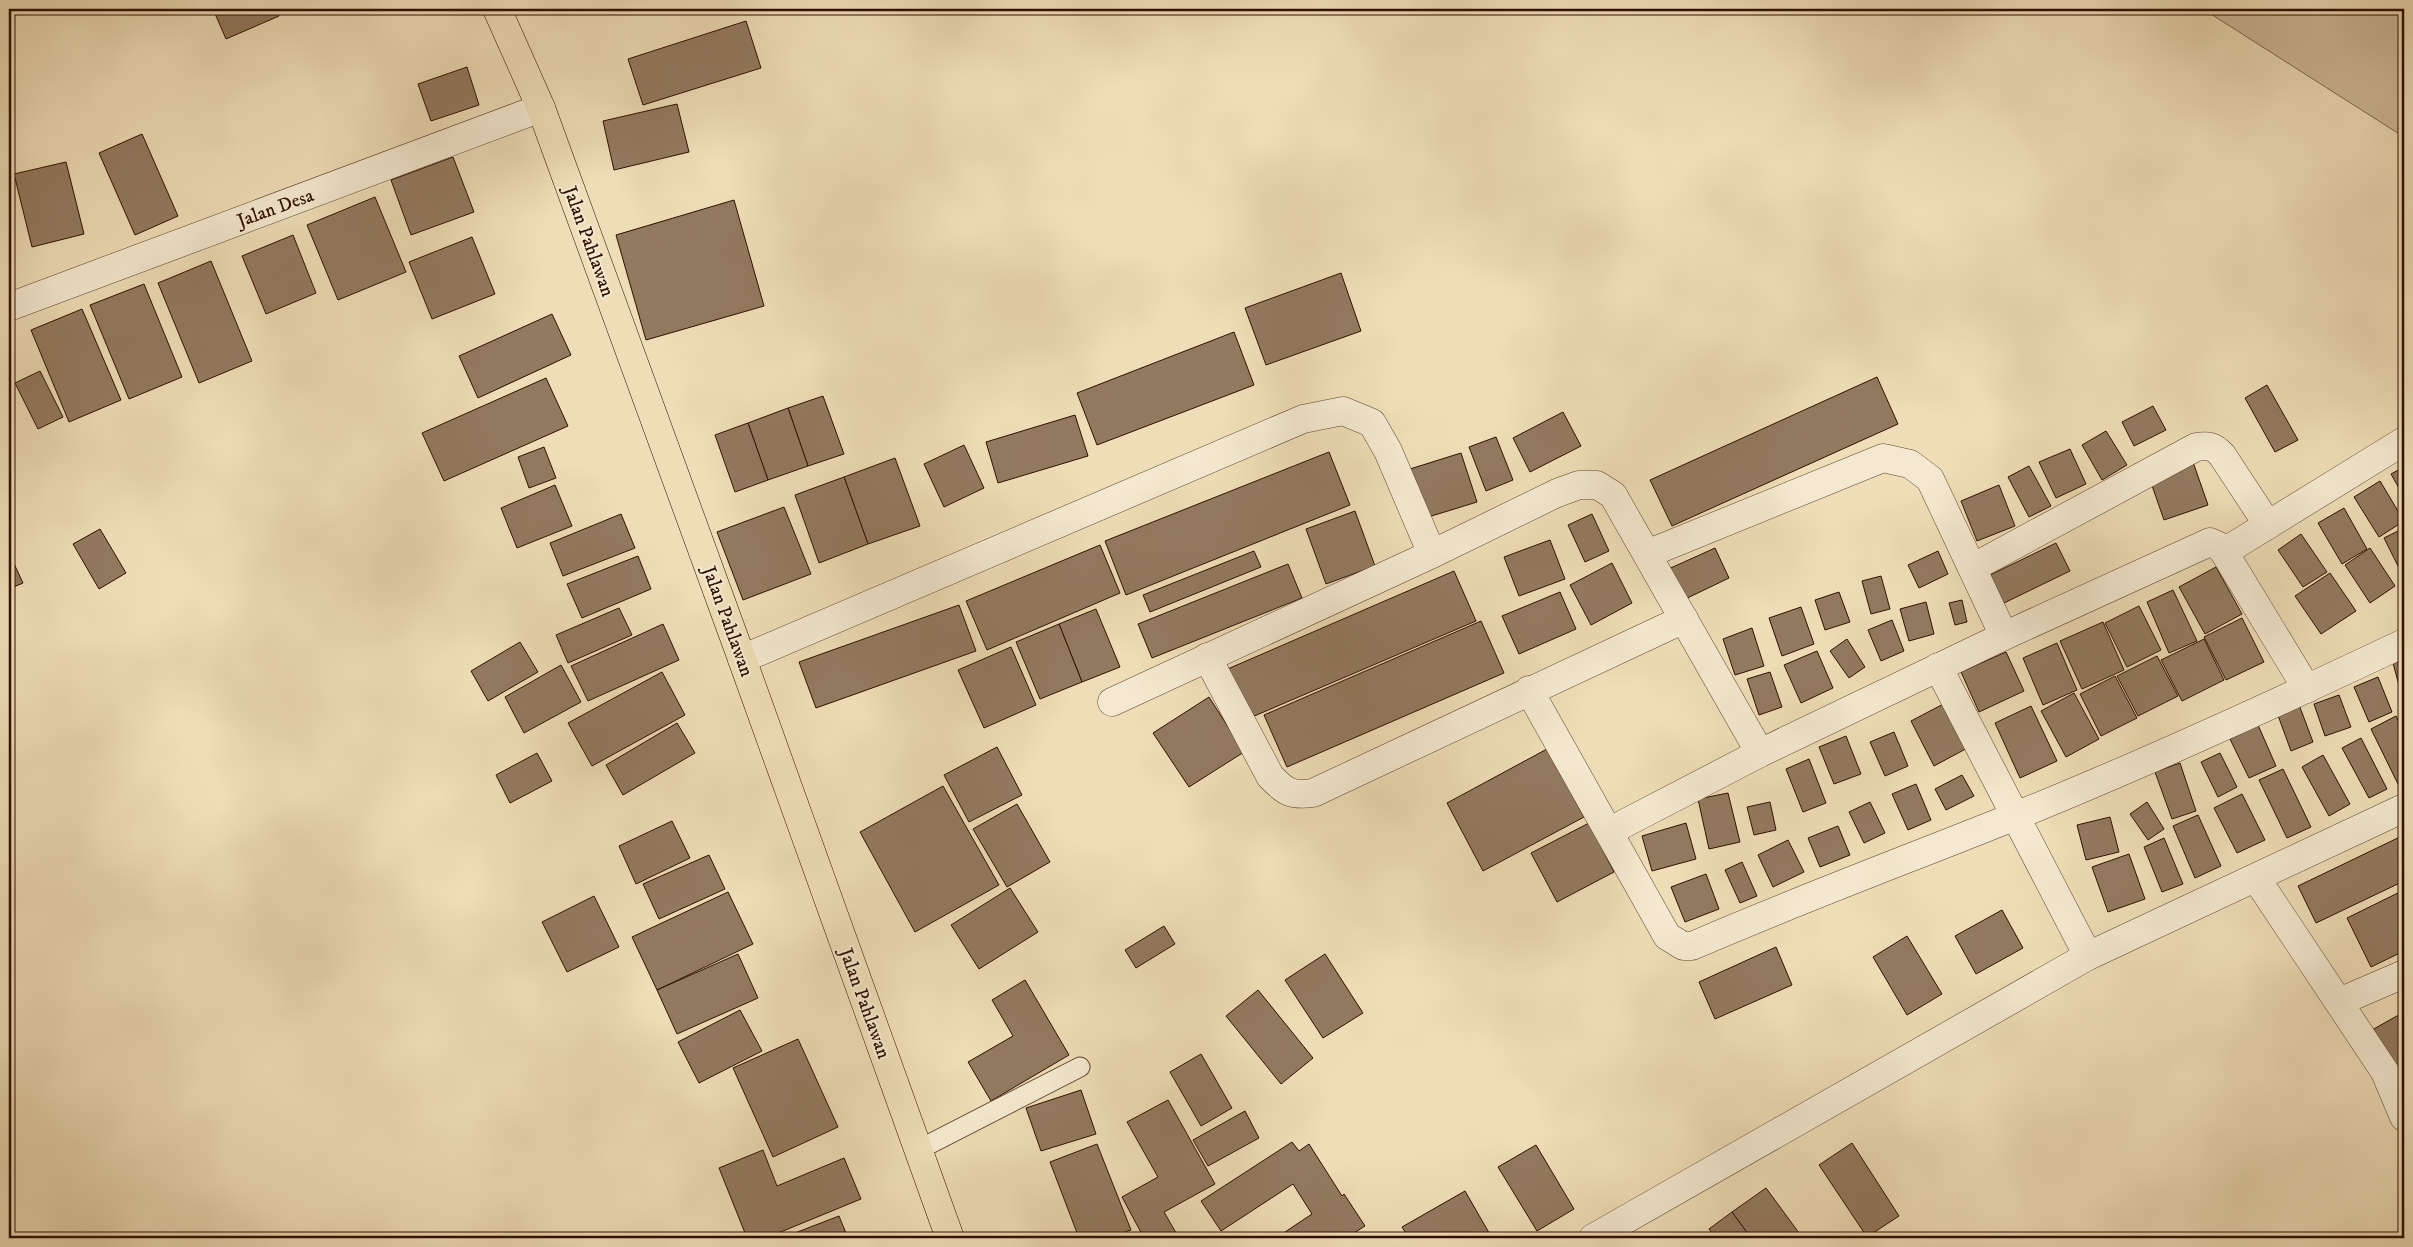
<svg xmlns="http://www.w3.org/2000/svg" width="2413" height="1247" viewBox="0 0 2413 1247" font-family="'IM FELL DW Pica',serif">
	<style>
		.green { fill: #ceba97; stroke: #7e644c }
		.building { fill: #927a5f; stroke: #2f0f00 }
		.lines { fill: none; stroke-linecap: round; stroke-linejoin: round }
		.lane-casing { stroke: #5f422e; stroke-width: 21 }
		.street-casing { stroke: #5f422e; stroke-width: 29 }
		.highway-casing { stroke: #2f0f00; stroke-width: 29 }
		.lane { stroke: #f4e9d0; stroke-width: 19 }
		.street { stroke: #f4e9d0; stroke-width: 28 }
		.highway { stroke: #eeddb6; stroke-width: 28 }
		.labels { text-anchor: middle; stroke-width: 4; stroke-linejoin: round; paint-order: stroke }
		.street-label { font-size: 19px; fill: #2f0f00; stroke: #f4e9d0 }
	</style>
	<rect width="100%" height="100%" fill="#eeddb6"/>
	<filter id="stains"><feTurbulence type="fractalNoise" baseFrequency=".004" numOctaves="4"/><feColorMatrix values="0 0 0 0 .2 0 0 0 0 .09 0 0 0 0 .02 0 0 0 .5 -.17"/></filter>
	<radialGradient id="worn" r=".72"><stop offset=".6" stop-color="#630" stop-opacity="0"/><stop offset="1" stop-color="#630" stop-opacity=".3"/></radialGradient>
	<path class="green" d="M2203,9h201v128z"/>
	<g class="building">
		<path d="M213,9h63l3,7 -53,23z"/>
		<path d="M746,21l15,47 -118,37 -15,-46z"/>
		<path d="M467,67l12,38 -48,16 -13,-37z"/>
		<path d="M677,104l12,48 -75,18 -11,-49z"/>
		<path d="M142,134l36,82 -43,19 -36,-82z"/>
		<path d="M453,157l21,55 -63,23 -20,-55z"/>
		<path d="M66,162l18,72 -52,13 -18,-73z"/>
		<path d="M375,197l31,75 -68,28 -31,-75z"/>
		<path d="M734,200l30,106 -118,34 -30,-105z"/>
		<path d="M293,235l23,58 -50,21 -24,-58z"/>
		<path d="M472,237l23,57 -63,25 -23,-57z"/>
		<path d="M211,261l41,100 -53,22 -41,-100z"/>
		<path d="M1341,273l20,58 -95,34 -21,-57z"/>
		<path d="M144,284l38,93 -53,22 -39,-94z"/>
		<path d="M82,309l39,91 -52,22 -38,-92z"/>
		<path d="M552,314l19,41 -93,43 -19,-42z"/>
		<path d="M1234,332l20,53 -157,60 -20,-52z"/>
		<path d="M40,371l23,46 -25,12 -23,-46z"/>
		<path d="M1877,377l21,47 -226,102 -22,-46z"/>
		<path d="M546,378l22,48 -124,55 -22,-48z"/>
		<path d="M2267,385l31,55 -23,12 -30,-54z"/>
		<path d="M823,396l21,58 -36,12 -20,-58z"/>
		<path d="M2153,406l13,24 -32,16 -12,-24z"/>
		<path d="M788,408l20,58 -40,14 -20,-57z"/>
		<path d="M1563,412l18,34 -51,26 -17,-34z"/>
		<path d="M1075,415l13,41 -90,27 -12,-41z"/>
		<path d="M748,423l20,57 -33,12 -20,-57z"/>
		<path d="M2106,431l21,34 -25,15 -20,-35z"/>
		<path d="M1496,437l17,43 -27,11 -17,-44z"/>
		<path d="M964,445l20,43 -40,19 -20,-43z"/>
		<path d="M544,447l12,31 -27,10 -11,-31z"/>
		<path d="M2070,449l16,35 -30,14 -17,-36z"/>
		<path d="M1329,452l21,53 -224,90 -21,-54z"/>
		<path d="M1461,453l16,49 -52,16 -15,-49z"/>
		<path d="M895,458l25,68 -52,18 -24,-67z"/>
		<path d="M2193,462l15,43 -44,15 -15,-43z"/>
		<path d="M2029,466l22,40 -22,11 -21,-40z"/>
		<path d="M2404,467v30l-13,-23z"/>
		<path d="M844,477l24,67 -49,19 -24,-68z"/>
		<path d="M2380,481l24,40 -25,16 -25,-40z"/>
		<path d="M555,485l17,41 -55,22 -16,-40z"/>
		<path d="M1999,485l16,41 -38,15 -16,-40z"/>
		<path d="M784,507l27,67 -68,26 -26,-68z"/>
		<path d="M2344,508l23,41 -25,15 -24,-41z"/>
		<path d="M1355,511l20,55 -49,18 -20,-55z"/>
		<path d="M621,514l14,34 -72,28 -13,-33z"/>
		<path d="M1592,514l17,37 -24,11 -17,-37z"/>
		<path d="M2404,528v50l-20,-40z"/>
		<path d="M100,529l26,44 -27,16 -26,-45z"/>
		<path d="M2301,534l26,38 -24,15 -25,-37z"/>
		<path d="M1550,540l15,39 -46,17 -15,-39z"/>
		<path d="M2056,543l14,28 -68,33 -14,-28z"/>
		<path d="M1100,545l20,48 -133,57 -21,-49z"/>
		<path d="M1715,548l14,30 -50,24 -15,-31z"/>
		<path d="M2370,548l25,38 -25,17 -25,-38z"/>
		<path d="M1254,551l7,16 -111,45 -7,-17z"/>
		<path d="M1938,551l10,23 -29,14 -11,-23z"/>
		<path d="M9,553l14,30 -14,6z"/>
		<path d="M638,556l13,33 -69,29 -15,-34z"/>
		<path d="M1612,563l20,40 -41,22 -21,-40z"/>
		<path d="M1288,564l14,34 -150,60 -14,-34z"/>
		<path d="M2216,567l26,47 -37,20 -26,-47z"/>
		<path d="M1454,571l22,50 -231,99 -22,-49z"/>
		<path d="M2330,573l26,38 -35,23 -26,-38z"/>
		<path d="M1881,576l9,33 -19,5 -9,-33z"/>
		<path d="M2173,590l24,51 -28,12 -22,-51z"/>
		<path d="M1560,592l16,37 -57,25 -17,-38z"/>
		<path d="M1839,592l11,30 -25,8 -10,-30z"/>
		<path d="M1962,600l5,22 -12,3 -6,-22z"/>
		<path d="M1926,602l8,32 -25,7 -9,-32z"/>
		<path d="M959,605l17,46 -160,57 -17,-46z"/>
		<path d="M2139,606l22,44 -34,17 -22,-44z"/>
		<path d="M1801,607l13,37 -32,12 -13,-38z"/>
		<path d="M619,608l13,27 -64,28 -12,-28z"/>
		<path d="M1096,609l24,58 -38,15 -23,-58z"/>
		<path d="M2242,618l22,44 -38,18 -22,-43z"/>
		<path d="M1892,620l12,31 -23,10 -13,-31z"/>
		<path d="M1481,621l23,52 -217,94 -23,-52z"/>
		<path d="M2103,622l21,48 -42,19 -22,-48z"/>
		<path d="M663,624l16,36 -91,41 -17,-35z"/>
		<path d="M1059,624l23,58 -42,17 -24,-57z"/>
		<path d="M1752,628l12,38 -29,9 -12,-36z"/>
		<path d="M1847,639l18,28 -16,11 -19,-27z"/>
		<path d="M2204,639l20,41 -42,21 -21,-41z"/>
		<path d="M520,642l18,30 -50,29 -17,-30z"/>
		<path d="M2057,643l20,47 -34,15 -20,-47z"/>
		<path d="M1011,647l25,58 -52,23 -26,-58z"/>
		<path d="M1817,651l16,37 -32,15 -17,-38z"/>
		<path d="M2006,652l18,39 -45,21 -18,-40z"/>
		<path d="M2157,656l21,40 -40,20 -21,-40z"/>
		<path d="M2404,660v44l-11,-41z"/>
		<path d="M561,665l20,37 -57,31 -19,-36z"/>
		<path d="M662,672l23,43 -93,51 -24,-43z"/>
		<path d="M1770,672l12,35 -23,8 -12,-36z"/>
		<path d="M2115,676l22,42 -36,18 -21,-42z"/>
		<path d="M2378,677l14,35 -23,10 -15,-35z"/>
		<path d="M2074,693l25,46 -33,18 -25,-46z"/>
		<path d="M2339,695l12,32 -26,9 -11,-32z"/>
		<path d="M1209,697l35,55 -55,35 -36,-54z"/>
		<path d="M1949,701l24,44 -39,21 -23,-45z"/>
		<path d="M2298,702l15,40 -22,9 -15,-41z"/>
		<path d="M2031,706l26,55 -37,17 -25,-55z"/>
		<path d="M2396,716l8,17v48l-6,3 -27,-55z"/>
		<path d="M677,723l18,30 -72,42 -17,-30z"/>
		<path d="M2258,725l18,41 -27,12 -19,-39z"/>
		<path d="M1894,732l14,34 -23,10 -15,-34z"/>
		<path d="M1846,736l15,38 -27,10 -15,-37z"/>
		<path d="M2361,738l26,51 -18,9 -27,-50z"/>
		<path d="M997,747l25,48 -53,27 -25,-47z"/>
		<path d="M1547,749l37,68 -101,54 -36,-68z"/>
		<path d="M537,753l15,28 -42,22 -14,-28z"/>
		<path d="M2220,753l17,34 -19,10 -17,-35z"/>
		<path d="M2323,755l27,49 -21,12 -27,-49z"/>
		<path d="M1809,759l17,44 -23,9 -17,-43z"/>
		<path d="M2180,763l16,48 -24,8 -17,-47z"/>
		<path d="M2283,769l28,58 -24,11 -28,-58z"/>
		<path d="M1962,775l12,21 -28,14 -11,-21z"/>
		<path d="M1916,784l15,36 -23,10 -16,-36z"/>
		<path d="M943,786l56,99 -84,47 -55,-100z"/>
		<path d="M1728,793l12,49 -31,7 -11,-50z"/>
		<path d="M2242,794l23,46 -28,13 -23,-45z"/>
		<path d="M1770,802l6,28 -22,5 -7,-28z"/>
		<path d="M1870,802l15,31 -21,10 -15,-31z"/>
		<path d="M2147,802l17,27 -16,11 -18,-26z"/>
		<path d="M1017,804l33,58 -43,25 -34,-58z"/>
		<path d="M2198,815l23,51 -26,12 -22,-52z"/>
		<path d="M2110,817l9,35 -33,8 -9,-35z"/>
		<path d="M672,821l18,37 -54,26 -17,-38z"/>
		<path d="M1589,823l25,49 -57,30 -26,-49z"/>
		<path d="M1686,823l10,36 -44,12 -10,-35z"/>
		<path d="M1838,826l12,29 -30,12 -12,-29z"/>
		<path d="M2404,835v46l-88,42 -18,-37z"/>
		<path d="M2164,838l19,46 -21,8 -18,-45z"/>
		<path d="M1788,840l16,32 -31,15 -15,-32z"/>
		<path d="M2129,854l16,45 -37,13 -16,-45z"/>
		<path d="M709,855l16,34 -66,30 -16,-35z"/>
		<path d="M1742,862l15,34 -17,7 -15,-33z"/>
		<path d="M1706,874l13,35 -34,13 -14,-35z"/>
		<path d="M1010,888l28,44 -59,37 -28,-44z"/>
		<path d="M2404,890v61l-33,16 -24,-49z"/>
		<path d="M728,892l25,52 -96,46 -25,-53z"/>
		<path d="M594,896l25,51 -52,25 -25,-50z"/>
		<path d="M2002,910l21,38 -47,26 -21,-38z"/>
		<path d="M1164,926l11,18 -39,24 -11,-18z"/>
		<path d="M1907,936l35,58 -35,21 -34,-58z"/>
		<path d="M1776,947l16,38 -77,34 -16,-37z"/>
		<path d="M738,954l20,44 -81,36 -20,-44z"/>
		<path d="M1325,954l38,59 -40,25 -38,-58z"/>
		<path d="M1025,980l44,75 -78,46 -23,-39 45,-26 -21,-36z"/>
		<path d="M1258,990l55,68 -32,26 -55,-68z"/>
		<path d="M740,1010l22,41 -63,32 -21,-41z"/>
		<path d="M2404,1012v51l-10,6 -22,-39z"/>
		<path d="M798,1039l40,88 -65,30 -40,-89z"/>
		<path d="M1201,1054l31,54 -31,18 -31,-54z"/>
		<path d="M1081,1090l15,44 -55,17 -15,-43z"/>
		<path d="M1168,1100l47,84 -51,28 15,26h-35l-22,-41 36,-20 -31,-55z"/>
		<path d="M1245,1111l14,27 -51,28 -15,-26z"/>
		<path d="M1292,1142l7,9 10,-7 33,52 2,-2 21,32 -19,12h-70l36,-24 -19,-30 -72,47 -20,-30z"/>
		<path d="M1852,1143l47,73 -32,21 -48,-72z"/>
		<path d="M1097,1144l34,86 -23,8h-29l-29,-76z"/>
		<path d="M1536,1145l38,64 -37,22 -39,-64z"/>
		<path d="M763,1150l14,36 67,-28 17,41 -95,39h-19l-28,-70z"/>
		<path d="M1766,1188l36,49 -2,1h-49l-19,-26z"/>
		<path d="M1465,1191l27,47h-83l-7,-11z"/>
		<path d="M1732,1212l19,26h-36l-6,-9z"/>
		<path d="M839,1216l9,22h-66z"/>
	</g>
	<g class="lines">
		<g class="lane-casing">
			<path id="lane" d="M918,1150l162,-83"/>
		</g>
		<g class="street-casing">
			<g id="street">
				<path d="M9,307l532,-199"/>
				<path d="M2224,552l180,-111"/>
				<path d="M1647,554l236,-96 27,6 20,15 74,157"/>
				<path d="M1972,568l224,-121c12,-2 18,-1 26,8l46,70"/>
				<path d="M1207,657l63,119c15,16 21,20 43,17l371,-174"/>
				<path d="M742,659l561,-240 40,-8 29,12 16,28 44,103"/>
				<path d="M1938,667l150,289"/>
				<path d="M1529,690l138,246 16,10h9c106,-46 214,-86 321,-129 132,-53 262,-113 391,-174"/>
				<path d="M1112,702l320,-148 125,-61 22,-8h18l16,10 147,258"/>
				<path d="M1610,831l150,-78 244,-117 206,-94 9,4 5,6 83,137"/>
				<path d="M2256,878l129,194 19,45"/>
				<path d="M2339,1002l65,-28"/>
				<path d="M1593,1238l495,-282 316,-148"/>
			</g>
		</g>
		<g class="highway-casing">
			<path id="highway" d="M497,9l44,99 201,551 208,579"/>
		</g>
		<use href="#lane" class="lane"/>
		<use href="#street" class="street"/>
		<use href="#highway" class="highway"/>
	</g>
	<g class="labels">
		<g class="street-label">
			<text transform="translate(275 207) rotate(-20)" y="7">Jalan Desa</text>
			<text transform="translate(590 241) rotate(70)" y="7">Jalan Pahlawan</text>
			<text transform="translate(729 621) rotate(70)" y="7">Jalan Pahlawan</text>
			<text transform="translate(866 1003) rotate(70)" y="7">Jalan Pahlawan</text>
		</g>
	</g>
	<rect width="2413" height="1247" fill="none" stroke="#eeddb6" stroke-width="30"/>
	<rect x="10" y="10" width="2393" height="1227" fill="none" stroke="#2f0f00" stroke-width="2.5"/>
	<rect x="15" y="15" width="2383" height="1217" fill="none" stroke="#2f0f00"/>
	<rect width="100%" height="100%" filter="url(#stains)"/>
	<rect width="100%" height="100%" fill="url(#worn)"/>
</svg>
